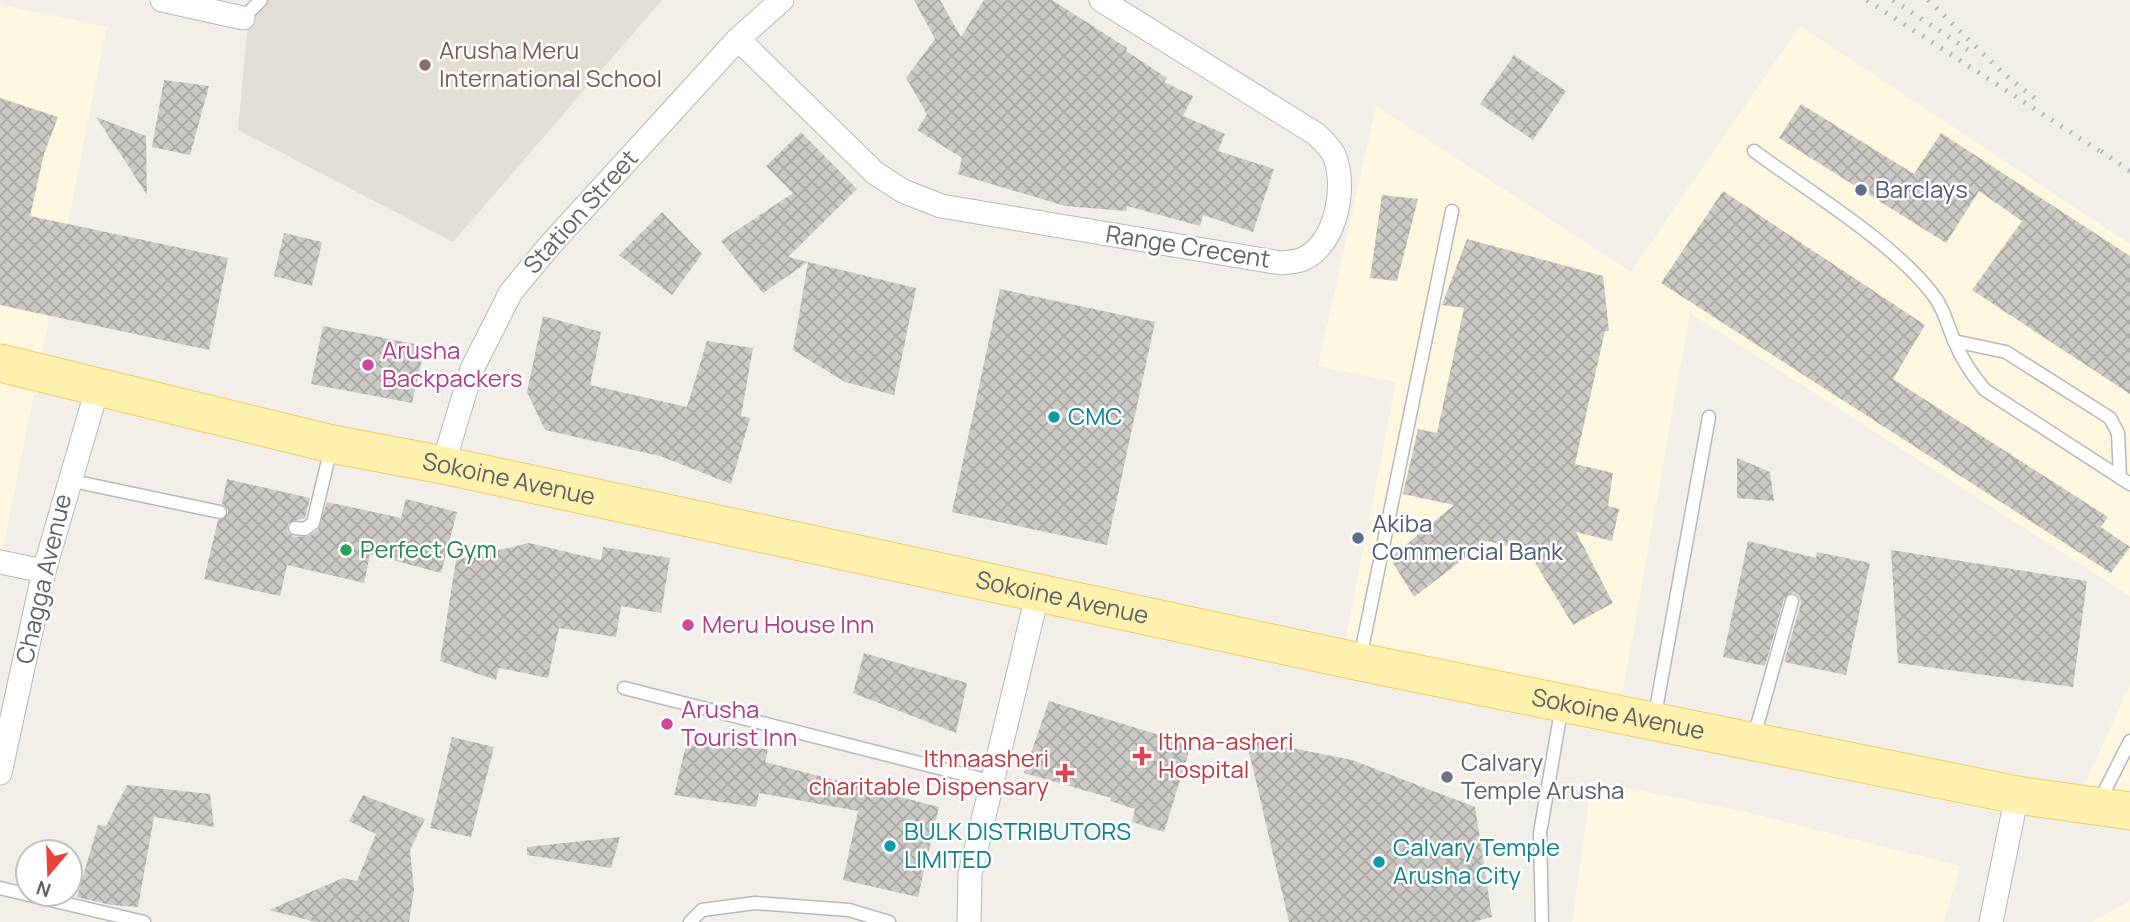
<svg xmlns="http://www.w3.org/2000/svg" width="2130" height="922" viewBox="0 0 2130 922" font-family="Manrope,sans-serif">
	<style>
		.commercial { fill: #fef7e0 }
		.education { fill: #e1ded6 }
		.building { fill: url(#building-cross-hatch) }
		.lines { fill: none; stroke-linecap: round; stroke-linejoin: round }
		.lane-casing { stroke: #b5b8bc; stroke-width: 15 }
		.street-casing { stroke: #b5b8bc; stroke-width: 25 }
		.primary-casing { stroke: #f2c960; stroke-width: 39 }
		.lane { stroke: #fff; stroke-width: 12 }
		.street { stroke: #fff; stroke-width: 23 }
		.primary { stroke: #fff2af; stroke-width: 37 }
		.rail { stroke: #b6b7b8; stroke-width: 5; stroke-dasharray: 2 9; stroke-linecap: butt }
		.education-dot { fill: #8d6e63; stroke: #fff; stroke-width: 2.5 }
		.service-dot { fill: #5c6f8a; stroke: #fff; stroke-width: 2.5 }
		.hotel-dot { fill: #d1479c; stroke: #fff; stroke-width: 2.5 }
		.culture-dot { fill: #0f9aa8; stroke: #fff; stroke-width: 2.5 }
		.leisure-dot { fill: #2e9e5b; stroke: #fff; stroke-width: 2.5 }
		.health-dot { fill: #e0444e; stroke: #fff; stroke-width: 2.5 }
		.worship-dot { fill: #6b7280; stroke: #fff; stroke-width: 2.5 }
		.labels { text-anchor: middle; stroke-width: 5; stroke-linejoin: round; paint-order: stroke }
		.education-label { font-size: 24px; fill: #785e54; stroke: #fff; text-anchor: start }
		.service-label { font-size: 24px; fill: #4e5e75; stroke: #fff; text-anchor: start }
		.street-label { font-size: 24px; fill: #5f6368; stroke: #fff }
		.hotel-label { font-size: 24px; fill: #b23c85; stroke: #fff; text-anchor: start }
		.culture-label { font-size: 24px; fill: #0d838f; stroke: #fff; text-anchor: start }
		.leisure-label { font-size: 24px; fill: #27864d; stroke: #fff; text-anchor: start }
		.health-label { font-size: 24px; fill: #be3a42; stroke: #fff; text-anchor: start }
		.worship-label { font-size: 24px; fill: #5b616d; stroke: #fff; text-anchor: start }
	</style>
	<defs>
		<pattern id="building-cross-hatch" width="8" height="8" patternUnits="userSpaceOnUse" patternTransform="scale(1.75)"><rect width="8" height="8" fill="#cccac5"/><path d="M0 0l8 8M0 8l8-8" fill="none" stroke="#a9a8a4"/></pattern>
	</defs>
	<rect width="100%" height="100%" fill="#f1efe8"/>
	<g class="commercial">
		<path d="M0,5l107,22 -107,538z"/>
		<path d="M1800,26l330,218v352l-440,-283 -70,395 -277,-56 53,-270 -78,-16 58,-260 255,166z"/>
		<path d="M2130,685v118l-50,-9z"/>
		<path d="M1592,781l149,30 219,55 -16,56h-372z"/>
		<path d="M2130,901v21h-38z"/>
	</g>
	<path class="education" d="M250,0h412l-209,242 -215,-112z"/>
	<g class="building">
		<path d="M914,0h26l21,37 23,-37h68l75,48 -1,3 41,27 -3,4 29,14 -10,20 42,18 -7,17 56,18 -21,63 -50,-17 -3,11 -73,-20 -1,5 -61,-5 -107,-32 4,-16 -45,-28 10,-16 -21,-36 29,-39z"/>
		<path d="M1514,55l52,36 -33,49 -53,-36z"/>
		<path d="M164,80l45,6 -19,69 -38,-8z"/>
		<path d="M0,98l58,19 -14,37 -14,62 198,42 -19,92 -209,-45z"/>
		<path d="M1801,104l113,70 27,-41 189,123v138l-158,-104 50,-69 -43,-30 -33,52 -167,-105z"/>
		<path d="M96,117l50,19 1,59 -22,-34z"/>
		<path d="M801,132l56,57 -69,68 20,5 -45,31 -42,-52 72,-48 -27,-27z"/>
		<path d="M1723,191l202,134 -32,54 215,138 -7,10 29,20 -19,26 -450,-290z"/>
		<path d="M1382,195l36,4 -21,82 -27,-3z"/>
		<path d="M662,212l40,42 -30,41 -53,-40z"/>
		<path d="M284,233l38,9 -10,44 -38,-10z"/>
		<path d="M1467,239l136,37 6,55h-4l-30,133 38,9 -5,33 11,3 -7,32 -36,-9 37,71 -40,22 -45,-74 -41,-10 -73,56 -24,-39 64,-53 -51,-11 15,-65 19,4 27,-125 -22,-3z"/>
		<path d="M808,262l108,26 -22,107 -49,-13 -52,-32z"/>
		<path d="M1000,289l155,33 -48,223 -155,-33z"/>
		<path d="M543,316l58,16 -11,53 97,22 20,-66 46,7 -12,68 9,2 -19,66 -71,-28 -115,-26 -18,-38z"/>
		<path d="M323,326l102,20 -13,57 -101,-19z"/>
		<path d="M1737,458l33,14 4,29 -37,-3z"/>
		<path d="M227,479l83,19 -5,20 -17,5 -1,9 7,5 15,-1 9,-6 9,-28 74,16 5,-19 51,13 -16,61 -71,-19 -6,29 -77,-18 -7,31 -76,-17 14,-59 10,-6v-5l-6,-6z"/>
		<path d="M1748,541l68,17 1,-6 53,11 -24,112 -62,-13 17,-59 -2,-8 -5,-3 -10,7 -19,67 -42,-9z"/>
		<path d="M529,543l72,17 2,-13 67,11 -9,55 -40,-7 -5,31 -57,-9 -11,50 -49,-10 -3,12 -56,-19 16,-101z"/>
		<path d="M1891,550l196,31 -14,106 -175,-24z"/>
		<path d="M864,653l103,30 -11,50 -103,-40z"/>
		<path d="M1049,701l142,44 -27,87 -32,-10 3,-13 -25,-8 1,-3 -87,-25z"/>
		<path d="M452,737l42,10 -23,90 -41,-9z"/>
		<path d="M1246,739l106,21 123,47 17,110 -18,5h-185z"/>
		<path d="M686,745l82,4 -3,13 174,45 -21,90 -75,-17 15,-69 -99,-18 -3,14 -82,-12z"/>
		<path d="M127,785l83,9 4,33 -60,-10 -16,90 -27,-2 -34,-8 21,-72 8,1z"/>
		<path d="M363,795l62,24 -15,31 4,40 -5,32h-93l-47,-12 74,-32 14,3 19,-47 -27,-13z"/>
		<path d="M620,837l-9,31 -84,-13v-8z"/>
	</g>
	<g class="lines">
		<g class="lane-casing">
			<g id="lane">
				<path d="M243,18l18,-18"/>
				<path d="M1754,151c54,40 137,90 177,141 13,16 15,30 23,48 7,18 19,36 31,50l145,94"/>
				<path d="M1954,341l52,11 104,66 8,15 2,45"/>
				<path d="M68,480l152,32"/>
				<path d="M295,528l10,1 8,-6 18,-75"/>
				<path d="M1360,658l92,-447"/>
				<path d="M624,688l370,94"/>
				<path d="M1654,720l55,-303"/>
				<path d="M1753,740l39,-139"/>
				<path d="M2099,802l31,-61"/>
				<path d="M0,888l144,34"/>
				<path d="M690,922l12,-12 53,-7 94,7 40,12"/>
				<path d="M1542,922l-2,-89 22,-128"/>
			</g>
		</g>
		<g class="street-casing">
			<g id="street">
				<path d="M162,0l81,18"/>
				<path d="M738,39l137,134 28,18 38,15 340,57c7,-1 16,-1 22,-4 34,-15 44,-74 31,-104 -4,-8 -12,-15 -18,-21l-215,-134"/>
				<path d="M443,465l29,-96 39,-77 39,-47 188,-206 44,-39"/>
				<path d="M0,562l44,9"/>
				<path d="M0,773l44,-202 54,-185"/>
				<path d="M969,922l1,-48 68,-282"/>
				<path d="M1991,922l26,-127"/>
			</g>
		</g>
		<g class="primary-casing">
			<g id="primary">
				<path id="s1" d="M0,363l332,81 111,21 917,197 657,133 113,16"/>
			</g>
		</g>
		<use href="#lane" class="lane"/>
		<use href="#street" class="street"/>
		<use href="#primary" class="primary"/>
		<g class="rail">
			<path d="M1867,0l240,156"/>
			<path d="M1893,0l80,53"/>
			<path d="M1928,0l77,75 31,24"/>
			<path d="M2101,151l29,20"/>
		</g>
	</g>
	<circle class="education-dot" cx="425" cy="65" r="7"/>
	<g class="service-dot">
		<circle cx="1861" cy="190" r="7"/>
		<circle cx="1358" cy="538" r="7"/>
	</g>
	<g class="hotel-dot">
		<circle cx="368" cy="365" r="7"/>
		<circle cx="688" cy="625" r="7"/>
		<circle cx="667" cy="724" r="7"/>
	</g>
	<g class="culture-dot">
		<circle cx="1054" cy="417" r="7"/>
		<circle cx="890" cy="846" r="7"/>
		<circle cx="1379" cy="862" r="7"/>
	</g>
	<circle class="leisure-dot" cx="346" cy="550" r="7"/>
	<g class="health-dot">
		<path d="M1138.5 745.5h7v7h7v7h-7v7h-7v-7h-7v-7h7z"/>
		<path d="M1061.5 762.5h7v7h7v7h-7v7h-7v-7h-7v-7h7z"/>
	</g>
	<circle class="worship-dot" cx="1447" cy="777" r="7"/>
	<g class="labels">
		<g class="education-label">
			<text x="439" y="59">Arusha Meru<tspan x="439" dy="28">International School</tspan></text>
		</g>
		<g class="service-label">
			<text x="1875" y="198">Barclays</text>
			<text x="1372" y="532">Akiba<tspan x="1372" dy="28">Commercial Bank</tspan></text>
		</g>
		<g class="street-label">
			<text transform="translate(581 212) rotate(-48)" y="8">Station Street</text>
			<text transform="translate(1188 247) rotate(9)" y="8">Range Crecent</text>
			<text dy="8" stroke="none"><textPath href="#s1" startOffset="522">Sokoine Avenue</textPath></text>
			<text transform="translate(44 579) rotate(-77)" y="8">Chagga Avenue</text>
			<text dy="8" stroke="none"><textPath href="#s1" startOffset="1088">Sokoine Avenue</textPath></text>
			<text dy="8" stroke="none"><textPath href="#s1" startOffset="1656">Sokoine Avenue</textPath></text>
		</g>
		<g class="hotel-label">
			<text x="382" y="359">Arusha<tspan x="382" dy="28">Backpackers</tspan></text>
			<text x="702" y="633">Meru House Inn</text>
			<text x="681" y="718">Arusha<tspan x="681" dy="28">Tourist Inn</tspan></text>
		</g>
		<g class="culture-label">
			<text x="1068" y="425">CMC</text>
			<text x="904" y="840">BULK DISTRIBUTORS<tspan x="904" dy="28">LIMITED</tspan></text>
			<text x="1393" y="856">Calvary Temple<tspan x="1393" dy="28">Arusha City</tspan></text>
		</g>
		<g class="leisure-label">
			<text x="360" y="558">Perfect Gym</text>
		</g>
		<g class="health-label">
			<text x="1158" y="750">Ithna-asheri<tspan x="1158" dy="28">Hospital</tspan></text>
			<text x="1049" y="767" text-anchor="end">Ithnaasheri<tspan x="1049" dy="28">charitable Dispensary</tspan></text>
		</g>
		<g class="worship-label">
			<text x="1461" y="771">Calvary<tspan x="1461" dy="28">Temple Arusha</tspan></text>
		</g>
	</g>
	<g transform="translate(49 873) rotate(199)"><circle r="33" fill="#ffffff" stroke="#bfc1c3" stroke-width="2"/>
	<path d="M0-5L12 26L0 18L-12 26Z" fill="#ea4335"/>
	<text y="-10" font-size="19" font-weight="bold" text-anchor="middle" fill="#5f6368">N</text>
	</g>
</svg>
